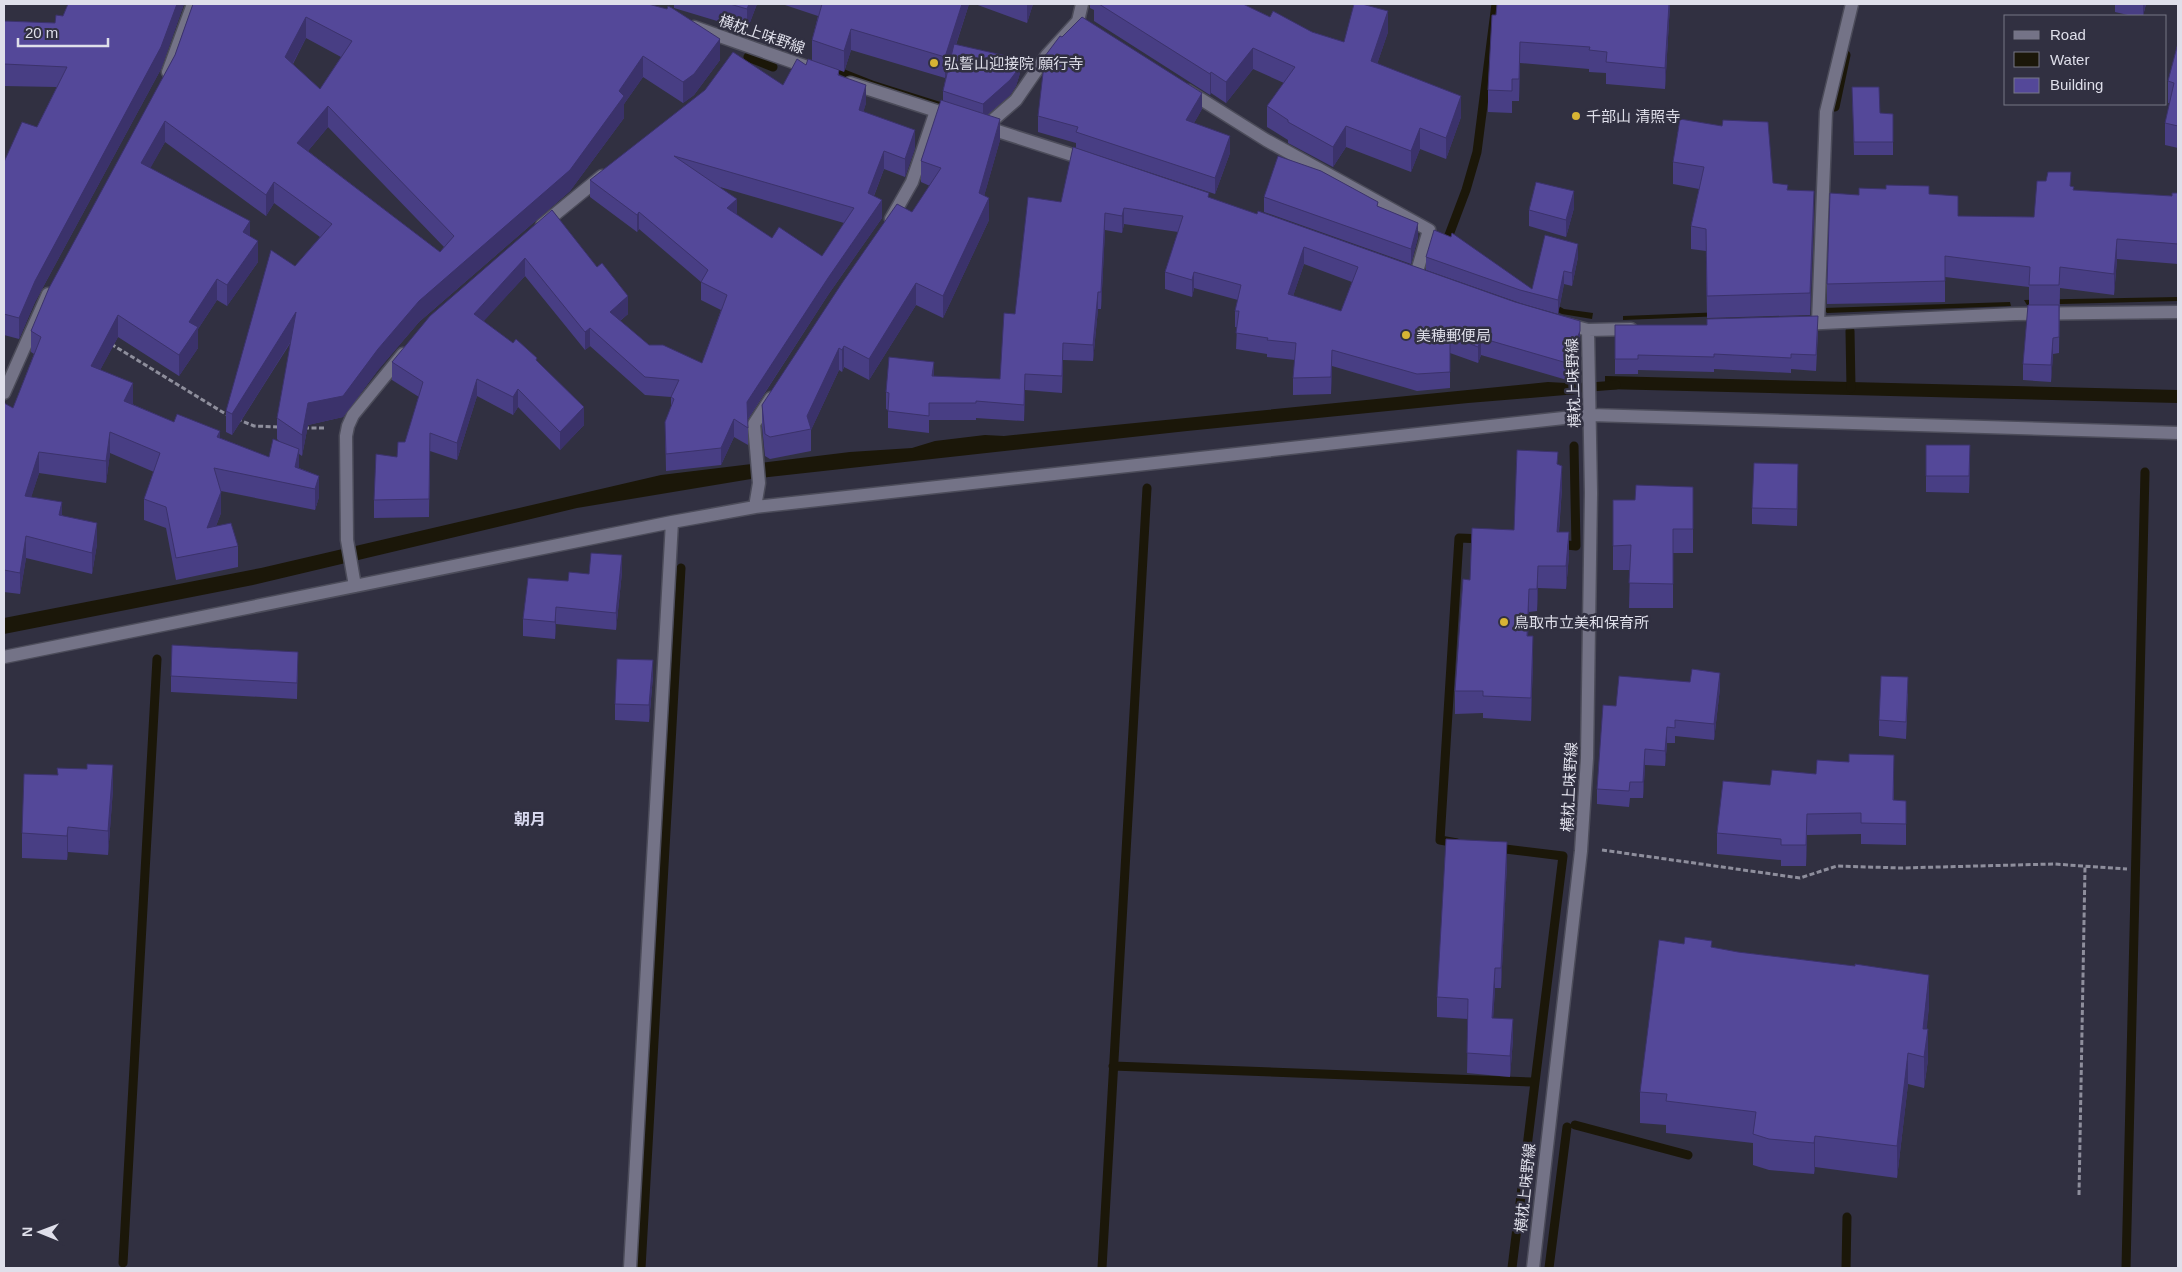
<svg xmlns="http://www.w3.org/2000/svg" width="2182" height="1272" font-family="Arial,'Noto Sans JP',sans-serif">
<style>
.water{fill:#1b1709}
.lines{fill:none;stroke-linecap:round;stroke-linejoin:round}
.stream{stroke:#1b1709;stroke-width:9}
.minor-casing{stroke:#4c4c5a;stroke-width:15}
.path{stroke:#8e8e9c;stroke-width:3;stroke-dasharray:5 2.5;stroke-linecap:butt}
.minor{stroke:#747387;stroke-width:12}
.wall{fill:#483e84;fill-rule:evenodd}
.shaded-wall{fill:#3b326b}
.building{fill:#544899;stroke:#3b326b;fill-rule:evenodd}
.poi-dot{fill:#d7b434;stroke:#313041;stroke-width:2}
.labels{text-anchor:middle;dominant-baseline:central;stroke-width:5;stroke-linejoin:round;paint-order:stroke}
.street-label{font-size:15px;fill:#dfdfea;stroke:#313041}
.poi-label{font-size:15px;fill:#dfdfea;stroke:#313041;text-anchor:start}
.neighbourhood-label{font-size:16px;font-weight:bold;fill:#d8d8ee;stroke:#313041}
</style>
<rect width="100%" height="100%" fill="#313041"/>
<path class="water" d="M813,57L874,81L972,112L971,117L848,78L812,62Z
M1452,233L1528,289L1564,309L1593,313L1592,319L1562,314L1545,306L1449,238Z
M2178,297V301L2027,305L2024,300Z
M2010,302L2011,306L1827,313L1823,308Z
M1774,310L1773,314L1623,320V316Z
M1605,376L2178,390V403L1605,389Z
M1577,378V394L1468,403L1187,431L751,479L577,508L253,585L4,634V618L261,568L661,475L850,452L912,448L935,441L985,435L1004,436L1548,382L1566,383Z"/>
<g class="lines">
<path class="stream" d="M748,57L773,67
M1835,107L1846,55
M1449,235L1466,190L1477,152L1496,4
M1850,331L1851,388
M1566,389L1616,385
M1558,544L1576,546L1574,446
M1457,843L1440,840L1459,538L1483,539
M1497,848L1563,856L1512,1268
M1113,1066L1532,1082
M1575,1125L1688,1155
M123,1263L157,659
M641,1268L681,568
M1102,1268L1147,488
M1549,1268L1567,1127
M1846,1268L1847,1217
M2126,1268L2145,472"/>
<defs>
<path id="minor" d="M694,27L810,68
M168,72L193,4
M850,83L952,116
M1188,91L1266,140L1429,230L1416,275
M985,127L1088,160
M985,127L1016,100L1047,55L1078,21L1082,4
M891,219L912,182L936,111
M542,225L602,176
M1818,323L1826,112L1852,4
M1801,324L2015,314L2178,312
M1588,330L1631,329
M4,393L48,294
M755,507L759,483L754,424L771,398
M355,586L347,540L346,436L348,426L353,415L403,354
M4,657L672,522L755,507L1591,415L2178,433
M630,1268L672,522
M1533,1268L1581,851L1587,758L1591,493L1588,330L1565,324"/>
</defs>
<use href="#minor" class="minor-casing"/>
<path class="path" d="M111,344L229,416
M237,419L254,426L280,427
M304,428H325
M1602,850L1800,878L1837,866L1901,868L2054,864L2127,869
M2079,1195L2085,867"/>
<use href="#minor" class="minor"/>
</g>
<path class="wall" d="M68,4H184L161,69L35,302L19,339L4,335V162L37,127L57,87L4,86V21L55,23L63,16Z
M193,4L720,60L694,95L683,103L643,77L624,104V118L570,191L419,322L378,370L343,417L308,425L302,456L299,454V468L319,476V497L315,510L221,491V513L216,526L238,546V567L176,580L166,528L144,520V499L154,472L110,453L106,483L39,473L31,497L62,515L97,544L92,574L26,558L20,594L4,592V403L13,408L34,354L31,352V331L175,55ZM306,38L341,57L320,89L293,64ZM328,127L444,247L440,252L308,151ZM165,142L266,216L274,203L320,237L295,266L226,411V432L232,435L291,342L277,418V439L280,442L269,457L220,438L174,422L132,404L100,370L118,337L179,376L198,348V329L217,300L227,306L258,262L250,236L150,168Z
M674,4H757L747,30L674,8Z
M782,4H969L956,45L1020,73L1016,86L1010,95L987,115L1000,140L984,196L989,220L943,318L916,305L869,380L844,367L842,372L839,370L811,430V451L770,459L765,456L762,426V405L912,212L930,186L921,182V161L943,101V91L947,72L945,78L851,50L844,72L839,70V76L866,103L863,112L915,148L905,177L884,169L874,196L882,218L828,295L748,419V445L734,437L721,465L666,471L665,422L671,408V397L645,395L590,346L585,350L525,276L483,321L537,361L584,425L560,450L518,407L513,415L477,396L457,460L430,451L429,517L374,518V500L405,442L419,397L392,380V362L552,210L628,314L620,321L649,345L702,363L721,310L701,300V282L639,229L637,232L590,197V180L783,85L812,60V40L818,16ZM720,187L844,223L822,256L772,238L737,215Z
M975,4H1033L1027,23Z
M1090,4H1243L1270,17L1312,32L1344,42L1388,32L1377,64L1461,117L1446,159L1420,149L1411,172L1346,147L1333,167L1288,143V140L1267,127V106L1284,83L1253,69L1226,103L1211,93L1210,95L1094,21V10L1090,8Z
M1670,4L1665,89L1606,84V73L1589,72V69L1520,63L1519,101H1512V113L1488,112V90L1496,15Z
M2115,4H2146L2143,16H2132L2115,12Z
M2178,43V148L2165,145V123L2170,103H2168V81Z
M1852,87L1880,113L1893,114V155H1854Z
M1202,109L1194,123L1230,153L1215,194L1076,148V143L1038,132V116Z
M1680,119L1773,183L1788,190L1814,213L1810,315L1707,318L1706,251L1691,249V226L1699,189L1673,184V162Z
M2071,186L2074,190L2172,196L2178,193V264L2117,259L2114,295L2060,288L2059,353L2053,354L2051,382L2023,380V364L2029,305V287L1945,277V302L1827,304V284L1859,195L1929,194L1958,216L2034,217Z
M1264,197L1378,206L1418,237L1411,264L1264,212Z
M1209,198L1580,348L1567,380L1481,355L1478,363L1450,353V388L1417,391L1332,366L1331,394L1293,395V378L1295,360L1267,357V354L1236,349L1237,327H1235V311L1238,300L1194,288L1192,297L1165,289V272L1178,232L1124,224L1122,233L1105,230L1101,309H1098L1093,361L1063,360L1062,393L1025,390L1024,421L976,418V420H929V433L888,428V410L886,409V392L934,377L1000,379L1015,314L1061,202ZM1304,264L1352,282L1341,311L1293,296Z
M1574,208L1566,237L1529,226V210Z
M1426,257L1532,289L1578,257L1572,286L1564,284L1558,314L1520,303L1426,270Z
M1615,325L1818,331L1816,371L1791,369V373L1714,369V372L1638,370V374H1615Z
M1926,445L1970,462L1969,493L1926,492Z
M1558,464L1562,488L1559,532L1569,555L1566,589L1538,588L1537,611L1529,612L1528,636L1533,659L1531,721L1483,718V713L1455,714V691L1470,580L1514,530Z
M1798,480L1797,526L1752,524V508Z
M1613,500L1693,512V553H1673V608H1629L1630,570H1613Z
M622,572L616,630L556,624L555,639L523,636V619L568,581L589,574Z
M298,652L297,699L171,692V676Z
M653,676L649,722L615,720V704Z
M1720,688L1714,740L1675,736V743H1667L1665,766L1645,765L1643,798H1630L1629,807L1597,804V789L1616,706Z
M1908,693L1906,739L1879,736V720Z
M1816,774L1894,776V800L1906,801V845L1861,844V834L1807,835L1806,866H1781V860L1717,854V833L1770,785Z
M113,789L108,855L68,852L67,860L22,858V833Z
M1507,862L1501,988H1495L1493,1018L1513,1039L1510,1077L1467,1073L1468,1019L1437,1017V997Z
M1712,947L1929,1007L1926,1029L1928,1060L1924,1088L1908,1084L1897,1178L1815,1167L1814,1174L1769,1170L1753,1165V1143L1666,1133V1125L1640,1123V1092Z"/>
<path class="shaded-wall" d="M177,4H184L161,69L35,302L19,339V318L35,281Z
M749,4H757L747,30V9Z
M962,4H969L945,78V57Z
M1027,4H1033L1027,23Z
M1669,4H1670L1665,89V68Z
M2143,4H2146L2143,16Z
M1388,11V32L1371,82V61Z
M306,17V38L285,78V57Z
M851,29V50L844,72V51Z
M720,39V60L694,95L683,103V82Z
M1520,42V63L1519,101V79Z
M1253,48V69L1226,103V82Z
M643,56V77L624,104V118L570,191L419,322L378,370L343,417L308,425L302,456V435L308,403L378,349L419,301L619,91Z
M1020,59V73L1016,86L1010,95L983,118V104Z
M1211,72V93L1210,95V74Z
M866,85V103L859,127V110Z
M1202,93V109L1186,137V120Z
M1461,96V117L1446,159V138Z
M328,106V127L297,164V143Z
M1000,119V140L979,214V193Z
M165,121V142L141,185V163Z
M1346,126V147L1333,167V147Z
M1420,128V149L1411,172V151Z
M915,130V148L905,177V159Z
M1230,136V153L1215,194V178Z
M884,151V169L868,211V193Z
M274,182V203L266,216V195Z
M1574,191V208L1566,237V220Z
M1814,191V213L1810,315V293Z
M989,198V220L943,318V296Z
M737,199V216L727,208Z
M882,200V218L828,295L747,420V402L828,278Z
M1124,208V224L1122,233V216Z
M639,212V229L637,232V215Z
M1105,213V230L1101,309V292Z
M250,221V243L243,232Z
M1418,223V237L1411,264V249Z
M2117,239V259L2114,295V274Z
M258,241V262L227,306V285Z
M1578,244V257L1572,286V273Z
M1304,247V264L1288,311V294Z
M525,258V276L474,332V314Z
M1564,271V284L1558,314V300Z
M1194,272V288L1192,297V280Z
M217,279V300L198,329V348L179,376V355L189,322Z
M916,283V305L869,380V359Z
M1098,292V309L1093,361V345Z
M628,296V314L610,329V312Z
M296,312V333L232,435V414Z
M118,315V337L91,387V366Z
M590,328V346L585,350V332Z
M1580,331V348L1567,380V363Z
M1481,338V355L1478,363V347Z
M2053,338V354L2051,382V365Z
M1063,343V360L1062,393V376Z
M844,346V367L842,372V350Z
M839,348V370L811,430L807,416Z
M1332,350V366L1331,394V377Z
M934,362V378L932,376Z
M1025,374V390L1024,421V405Z
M477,379V396L457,460V443Z
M133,383V404L124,422V401Z
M518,389V407L513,415V397Z
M584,407V425L560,450V432Z
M734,419V437L721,465V448Z
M220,431V452L217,437Z
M110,432V453L106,483V461Z
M1970,445V462L1969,493V476Z
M299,449V470L295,467Z
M39,452V473L25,517V496Z
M1562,466V488L1557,554V532Z
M319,476V497L315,510V489Z
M221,492V513L207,549V528Z
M62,502V523L59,515Z
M97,523V544L92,574V553Z
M1569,532V555L1566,589V566Z
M26,536V558L20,594V573Z
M622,555V572L616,630V613Z
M1538,566V588L1537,611V589Z
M1529,589V612L1527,659V636Z
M556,607V624L555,639V622Z
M1533,636V659L1531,721V698Z
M653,660V676L649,722V705Z
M1720,673V688L1714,740V724Z
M1667,727V743L1665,766V751Z
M1645,749V765L1643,798V782Z
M1894,755V776L1893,821V800Z
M113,765V789L108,855V831Z
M1807,814V835L1806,866V845Z
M68,827V852L67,860V836Z
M1507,842V862L1501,988V968Z
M1495,968V988L1492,1038V1018Z
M1929,975V1007L1924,1057L1923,1029Z
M1513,1019V1039L1510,1077V1056Z
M1928,1029V1060L1924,1088V1057Z
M1908,1053V1084L1897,1178V1146Z
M1815,1136V1167L1814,1174V1143Z"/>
<path class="building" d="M68,4H177L161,47L35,281L19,318L4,314V162L22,122L37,127L67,67L4,64V21L55,23L56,15L63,16Z
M193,4H648L667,9L668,6L672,8L720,39L694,74L683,82L643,56L619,91L624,96L570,170L419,301L378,349L343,396L308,403L302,435L277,418L296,312L232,414L226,411L271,250L295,266L332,224L274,182L266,195L165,121L141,163L250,221L243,232L258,241L227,285L217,279L189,322L198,327L179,355L118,315L91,366L133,383L124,401L174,422L177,414L220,431L217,437L269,457L273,439L299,449L295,467L319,476L315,489L214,468L221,492L207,528L231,523L238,546L176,558L166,507L144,499L160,453L110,432L106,461L39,452L25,496L62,502L59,515L97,523L92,553L26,536L20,573L4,570V403L13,408L41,337L31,331L49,288L175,55ZM306,17L352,41L320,89L285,57ZM328,106L454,236L440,252L297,143Z
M730,4H749L747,9Z
M822,4H962L945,57L851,29L844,51L812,40Z
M1099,4H1243L1270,17L1273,11L1312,32L1344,42L1354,4H1362L1388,11L1371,61L1461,96L1446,138L1420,128L1411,151L1346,126L1333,147L1288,122V120L1267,106L1295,67L1253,48L1226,82L1211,72L1210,74Z
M1497,4H1669L1665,68L1606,62L1607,52L1589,50L1590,47L1520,42L1519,79H1512V91L1488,90L1492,15H1496Z
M1082,17L1202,93L1186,120L1230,136L1215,178L1076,132L1078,127L1038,116L1045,56L1060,36L1062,37Z
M2178,43V126L2165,123L2174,83L2168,81Z
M954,44L1020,59L1016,72L1010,80L983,104L943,91Z
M733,52L783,85L797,59L806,65L808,59L839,70L838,75L866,85L859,110L915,130L905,159L884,151L868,193L882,200L828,278L747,402L748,428L734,419L721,448L666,454L665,422L674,399L671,397L679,380L645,377L590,328L585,332L525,258L474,314L513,343L516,339L537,358L536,360L584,407L560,432L518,389L513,397L477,379L457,443L430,433L429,499L374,500L376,454L397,457L398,442H405L423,382L392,362L430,316L552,210L597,267L602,263L628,296L610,312L649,345H663L702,363L727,295L701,282L708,270L639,212L637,215L590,180L705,90ZM674,156L854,208L822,256L779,227L772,238L727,208L737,199Z
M1852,87H1879L1880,113L1893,114V142H1854Z
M941,100L1000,119L979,193L989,198L943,296L916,283L869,359L844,346L842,350L839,348L807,416L811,429L770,437L765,434L762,405L842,283L897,204L912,212L941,168L921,161Z
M1680,119L1722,126L1723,120L1768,122L1773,183L1788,185L1787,190L1814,191L1810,293L1707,296L1706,229L1691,226L1704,167L1673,162Z
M1073,147L1209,193L1208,197L1257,214L1258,211L1515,302L1580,321V331L1567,363L1481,338L1478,347L1450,336V372L1417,374L1332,350L1331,377L1293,378L1296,343L1267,340L1268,338L1236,333L1239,311H1235L1241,285L1194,272L1192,280L1165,272L1183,216L1124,208L1122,216L1105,213L1101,292H1098L1093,345L1063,343L1062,376L1025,374L1024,405L976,401V403H929V416L888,411L889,393L886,392L889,357L934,362L932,376L1000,379L1004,313L1015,314L1028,197L1061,202ZM1304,247L1358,267L1341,311L1288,294Z
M1278,156L1321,171L1378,202L1377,206L1418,223L1411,249L1264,197Z
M2048,172H2071L2070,186L2074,187L2073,190L2172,196V193H2178V244L2117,239L2114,274L2060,267L2059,285H2029L2030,267L1945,256V281L1827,284L1830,193L1859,195V188L1886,189V185L1929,186V194L1958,196V216L2034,217L2037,181H2046Z
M1536,182L1574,191L1566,220L1529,210Z
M1434,230L1451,237L1452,233L1532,289L1545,235L1578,244L1572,273L1564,271L1558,300L1520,290L1426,257Z
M2028,305H2059V337L2053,338L2051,365L2023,364Z
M1818,316L1816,355L1791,354V358L1714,354V357L1638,355V359H1615V325H1707V319Z
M1926,445H1970L1969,476H1926Z
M1517,450L1558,452L1557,464L1562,466L1557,532H1569L1566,566H1538L1537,589H1529L1527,636H1533L1531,698L1483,696V691H1455L1463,579L1470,580L1472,528L1514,530Z
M1754,463L1798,464L1797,509L1752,508Z
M1636,485L1693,487V529H1673V584L1629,583L1631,545L1613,546V500H1635Z
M591,553L622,555L616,613L556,607L555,622L523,619L528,578L568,581L569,572L589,574Z
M172,645L298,652L297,683L171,676Z
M617,659L653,660L649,705L615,704Z
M1692,669L1720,673L1714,724L1675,720V728L1667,727L1665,751L1645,749L1643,782H1630L1629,791L1597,789L1603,705L1616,706L1619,676L1690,682Z
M1881,676L1908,677L1906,722L1879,720Z
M1849,754L1894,755L1893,800L1906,801V824L1861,823V813L1807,814L1806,845H1781V839L1717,833L1723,781L1770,785L1772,770L1816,774L1817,760L1849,762Z
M87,764L113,765L108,831L68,827L67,836L22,833L24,774L58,775L57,768L87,769Z
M1446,839L1507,842L1501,968H1495L1492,1018L1513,1019L1510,1056L1467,1053L1468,999L1437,997Z
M1685,937L1712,941L1711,947L1738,952L1855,966V964L1929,975L1923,1029H1928L1924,1057L1908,1053L1897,1146L1815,1136L1814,1143L1769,1139L1753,1134L1756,1112L1666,1101L1667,1094L1640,1092L1659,940L1684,944Z"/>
<g class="poi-dot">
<circle cx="934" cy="63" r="5"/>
<circle cx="1576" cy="116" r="5"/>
<circle cx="1406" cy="335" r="5"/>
<circle cx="1504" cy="622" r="5"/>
</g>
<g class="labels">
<g class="street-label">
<text transform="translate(762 34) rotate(19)">横枕上味野線</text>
<text transform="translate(1573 383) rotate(-92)">横枕上味野線</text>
<text transform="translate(1569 787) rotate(-87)">横枕上味野線</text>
<text transform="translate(1525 1188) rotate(-84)">横枕上味野線</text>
</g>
<g class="poi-label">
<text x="944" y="63">弘誓山迎接院 願行寺</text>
<text x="1586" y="116">千部山 清照寺</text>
<text x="1416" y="335">美穂郵便局</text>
<text x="1514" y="622">鳥取市立美和保育所</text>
</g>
<g class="neighbourhood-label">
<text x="530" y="819">朝月</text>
</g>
</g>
<rect width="2182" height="1272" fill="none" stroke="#dfdfea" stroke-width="10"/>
<rect x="2004" y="15" width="162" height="90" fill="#313041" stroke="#777685"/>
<rect x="2014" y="31" width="25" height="8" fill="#747387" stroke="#777685"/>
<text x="2050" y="40" font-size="15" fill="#dfdfea">Road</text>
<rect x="2014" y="52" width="25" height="15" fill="#1b1709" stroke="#777685"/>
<text x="2050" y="65" font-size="15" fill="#dfdfea">Water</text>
<rect x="2014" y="78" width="25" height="15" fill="#544899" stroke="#777685"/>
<text x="2050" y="90" font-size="15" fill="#dfdfea">Building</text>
<g transform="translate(40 1232) rotate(271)" stroke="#313041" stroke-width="4" paint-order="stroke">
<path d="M0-4L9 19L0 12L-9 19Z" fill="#dfdfea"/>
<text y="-8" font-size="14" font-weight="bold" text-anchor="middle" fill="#dfdfea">N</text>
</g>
<path d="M18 38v8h90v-8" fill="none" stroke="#dfdfea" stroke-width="2.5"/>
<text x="25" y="38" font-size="15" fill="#dfdfea" stroke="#313041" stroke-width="4" paint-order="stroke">20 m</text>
</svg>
